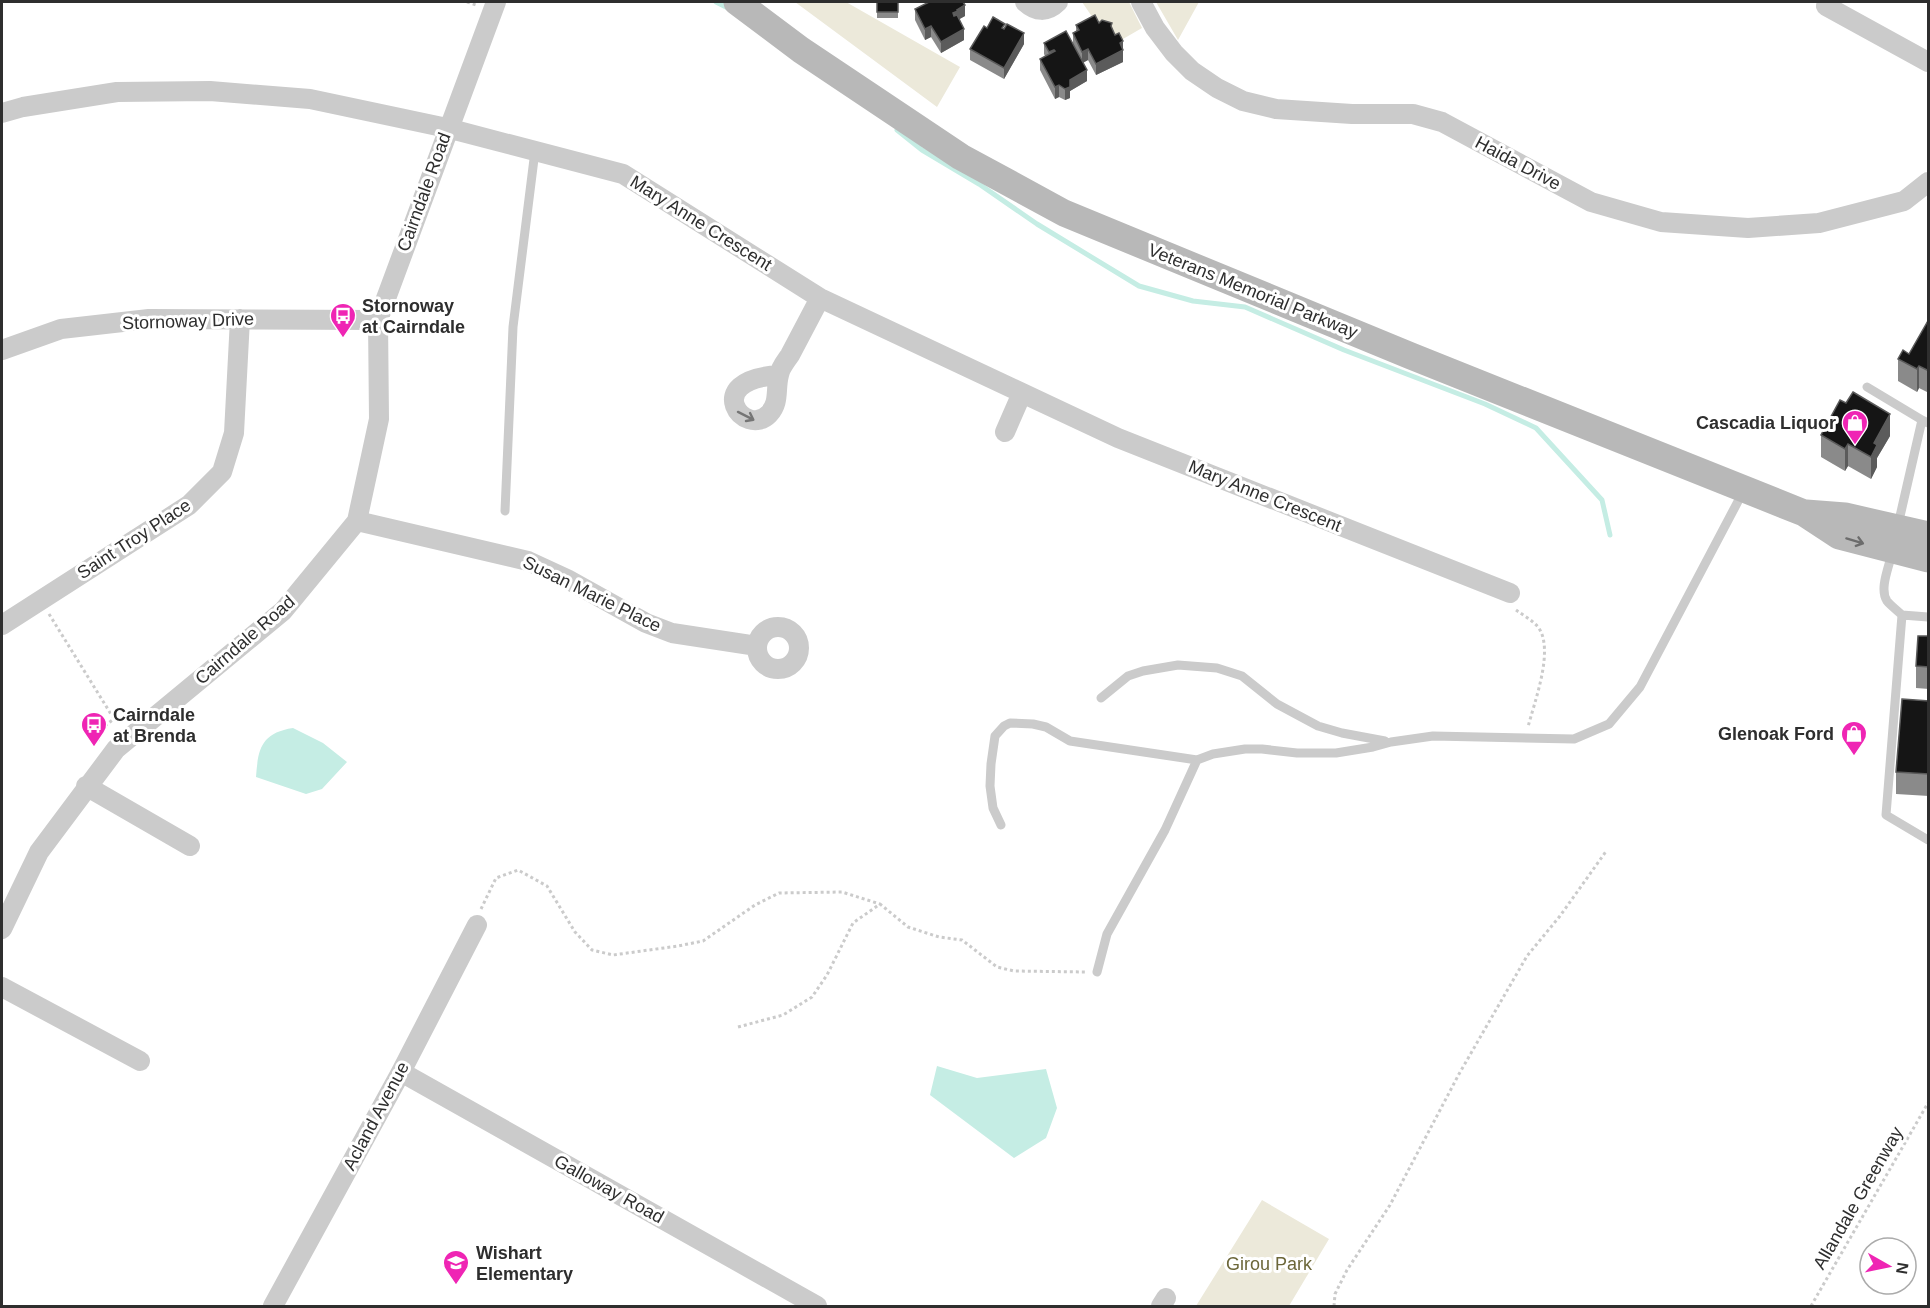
<svg xmlns="http://www.w3.org/2000/svg" width="1930" height="1308" font-family="Arial,sans-serif">
<style>
.green{fill:#ece9da}
.water{fill:#c5ede4}
.lines{fill:none;stroke-linecap:round;stroke-linejoin:round}
.stream{stroke:#c5ede4;stroke-width:5}
.path{stroke:#cbcbcb;stroke-width:3;stroke-dasharray:3 3;stroke-linecap:butt}
.lane{stroke:#cbcbcb;stroke-width:9}
.street{stroke:#cbcbcb;stroke-width:20}
.secondary{stroke:#b8b8b8;stroke-width:27}
.wall{fill:#8a8a8a}
.shaded-wall{fill:#5b5b5b}
.building{fill:#151515;stroke:#5b5b5b;stroke-width:1.5}
.oneway{stroke:#757575}
.oneway2{stroke:#6c6c6c}
.labels{text-anchor:middle;dominant-baseline:central;stroke-width:6;stroke-linejoin:round;paint-order:stroke}
.street-label{font-size:18px;fill:#2e2e2e;stroke:#fff}
.poi-label{font-size:18px;font-weight:bold;fill:#2e2e2e;stroke:#fff;text-anchor:start}
.park-label{font-size:18px;fill:#6c6739;stroke:#fff}
</style>
<rect width="100%" height="100%" fill="#fff"/>
<path class="green" d="M795,2H846L960,67L937,107Z
M1082,2H1129L1142,28L1116,43L1098,20L1095,21Z
M1156,2H1199L1178,40Z
M1262,1200L1329,1239L1289,1306H1196Z"/>
<path class="water" d="M293,728L323,743L347,762L322,789L306,794L256,777C258,749 261,733 293,728Z
M937,1066L977,1078L1046,1069L1057,1108L1046,1138L1014,1158L930,1095Z"/>
<g class="lines">
<path class="stream" d="M716,2L730,9
M897,130L922,150L979,184L1037,224L1139,286L1193,301L1245,307L1344,350L1485,404L1536,428L1602,500L1610,535"/>
<path class="path" d="M467,2L476,5
M1516,610C1523,615 1532,620 1538,627C1555,649 1534,703 1528,727
M49,614L114,719C105,725 100,730 98,741
M481,909L496,878L518,870L547,886L575,932L592,950L613,955L678,946L703,941L755,905L779,893L842,892L880,904
M738,1027L783,1015L812,997L827,975L853,923L880,904L908,927L939,937L962,940L997,967L1014,971L1086,972
M1334,1306L1335,1294L1347,1270L1390,1205L1459,1074L1527,956L1560,916L1607,850
M1811,1306L1928,1103"/>
<path class="lane" d="M1867,387L1922,420
M505,511L513,327L535,151
M1898,525L1922,420L1928,423
M1892,553C1889,567 1879,589 1887,601C1891,606 1898,611 1902,615
M1928,617L1902,615L1886,815L1928,840
M1101,698L1128,676L1143,671L1178,665L1217,668L1242,676L1277,704L1318,726L1342,733L1385,741
M1001,825L993,808L990,786L991,764L995,736L1004,726L1010,723L1033,724L1046,727L1070,741L1197,760L1213,754L1245,749H1262L1297,753H1336L1373,747L1391,742L1433,736L1574,739L1609,724L1640,687L1744,490
M1097,972L1107,934L1165,830L1197,760"/>
<path class="street" d="M1025,2C1036,12 1047,13 1058,2
M1141,2L1155,28L1174,53L1192,71L1217,88L1243,101L1276,109L1352,114H1413L1442,122L1591,202L1661,222L1748,228L1819,223L1904,201L1928,182
M1826,6L1928,62
M2,113L23,107L117,92L210,91L310,99L447,128L623,174L820,298L1118,438L1510,593
M2,350L61,329L149,319L378,320
M779,375C699,380 745,439 769,414C780,402 775,390 779,375C780,368 786,361 790,355C800,336 810,317 820,298
M1005,432L1022,393
M357,521L528,561L567,579L646,623L672,633L757,646
M2,625L189,505L222,472L234,433L240,319
M757 648a21 21 0 1 1 42 0a21 21 0 1 1-42 0Z
M86,786L190,846
M2,929L39,852L116,749L283,611L357,521L379,419L378,320L496,2
M2,987L140,1061
M401,1072L817,1306
M273,1306L401,1072L477,925
M1161,1306L1166,1298"/>
<path class="secondary" d="M737,2L801,50L961,157L1064,213L1411,356L1804,513L1839,536L1928,559
M1806,513L1845,516L1928,535"/>
</g>
<path class="wall" d="M877,2H898V18H877Z
M915,9L965,16L959,19L964,40L941,53L931,37L925,40L915,20Z
M1099,23L1112,28L1115,35L1123,41V62L1096,75L1088,60L1083,63L1087,81L1070,91V98L1065,100L1059,97L1055,99L1040,70V59L1045,56L1044,54V43L1073,44V33L1076,31V25Z
M987,28H1005L1024,44L1004,79L970,60V49Z
M1929,319V393L1919,388L1917,392L1898,381V359L1909,354Z
M1821,435L1890,436L1877,458V467L1871,479L1848,466L1845,471L1821,457Z
M1929,636V689L1916,688V666Z
M1929,701V796L1896,794V772Z"/>
<path class="shaded-wall" d="M965,5V16L958,20L953,13L957,10Z
M931,26V37L925,40V29Z
M964,29V40L941,53V42Z
M1024,33V44L1004,79V68Z
M1123,41V62L1096,75V64L1120,43Z
M1088,49V60L1082,63V52Z
M1087,70V81L1070,91V98L1065,100V89L1070,80Z
M1059,85V97L1055,99V87Z
M1919,366V388L1917,392V369Z
M1890,414V436L1877,458V467L1871,479V457L1874,443Z
M1848,444V466L1845,471V449Z"/>
<path class="building" d="M877,2H898V12H877Z
M929,2H963L965,5L957,10L958,11L953,13L954,16L957,15L964,29L941,42L931,26L925,29L915,9Z
M1095,15L1099,23L1102,20L1112,23L1111,26L1115,35L1119,33L1123,41L1120,43L1123,50L1096,64L1088,49L1082,52L1073,33L1079,30L1076,25Z
M993,17L1005,24L1002,28L1004,29L1007,24L1024,33L1004,68L970,49L984,26L987,28Z
M1066,31L1087,70L1070,80V87L1065,89L1059,85L1055,87L1040,59L1055,51L1054,50L1049,52L1044,43Z
M1929,319V371L1919,366L1917,369L1898,359L1903,350L1909,354Z
M1853,392L1890,414L1874,443L1877,445L1871,457L1848,444L1845,449L1821,435L1840,400L1846,403Z
M1918,636H1929V667L1916,666Z
M1902,699L1929,701V774L1896,772Z"/>
<defs><path id="oneway-shaft" d="M-6 0H5M1.5-3L5.5 0L1.5 3" fill="none" stroke-width="1.6" stroke-linecap="round" stroke-linejoin="round" transform="scale(1.5)"/></defs>
<use class="oneway" href="#oneway-shaft" transform="translate(746 416) rotate(27)"/>
<use class="oneway2" href="#oneway-shaft" transform="translate(1855 541) rotate(17)"/>
<defs>
<symbol id="bus-pin" viewBox="-11 -11 22 30"><path d="M0 17L-7.5 6A9.5 9.5 0 1 1 7.5 6Z" fill="#ef25b4" stroke="#fff"/><path d="M-5-6H5V4H4V6H2V4H-2V6H-4V4H-5ZM-3.5-4V0h7V-4ZM-3.5 1.2v1.5H-2V1.2ZM2 1.2v1.5H3.5V1.2Z" fill="#fff"/></symbol>
<symbol id="shop-pin" viewBox="-11 -11 22 30"><path d="M0 17L-7.5 6A9.5 9.5 0 1 1 7.5 6Z" fill="#ef25b4" stroke="#fff"/><path d="M-5-2.5h2.3a2.7 3.5 0 0 1 5.4 0H5L5.5 6h-11ZM-1.5-2.5h3a1.5 2.3 0 0 0-3 0Z" fill="#fff"/></symbol>
<symbol id="school-pin" viewBox="-11 -11 22 30"><path d="M0 17L-7.5 6A9.5 9.5 0 1 1 7.5 6Z" fill="#ef25b4" stroke="#fff"/><path d="M0-5L7-2L0 1L-7-2ZM-4 1L0 2.5L4 1V4Q0 6-4 4Z" fill="#fff"/></symbol>
</defs>
<g fill-rule="evenodd">
<use href="#bus-pin" x="328" y="301" width="30" height="40"/>
<use href="#shop-pin" x="1840" y="408" width="30" height="40"/>
<use href="#bus-pin" x="79" y="710" width="30" height="40"/>
<use href="#shop-pin" x="1839" y="719" width="30" height="40"/>
<use href="#school-pin" x="441" y="1248" width="30" height="40"/>
</g>
<g class="labels">
<g class="street-label">
<text transform="translate(1518 163) rotate(28)">Haida Drive</text>
<text transform="translate(424 192) rotate(-70)">Cairndale Road</text>
<text transform="translate(701 223) rotate(32)">Mary Anne Crescent</text>
<text transform="translate(1253 291) rotate(22)">Veterans Memorial Parkway</text>
<text transform="translate(188 321) rotate(-2)">Stornoway Drive</text>
<text transform="translate(1265 496) rotate(22)">Mary Anne Crescent</text>
<text transform="translate(134 539) rotate(-33)">Saint Troy Place</text>
<text transform="translate(592 594) rotate(26)">Susan Marie Place</text>
<text transform="translate(245 640) rotate(-41)">Cairndale Road</text>
<text transform="translate(376 1116) rotate(-62)">Acland Avenue</text>
<text transform="translate(609 1189) rotate(29)">Galloway Road</text>
<text transform="translate(1858 1198) rotate(-60)">Allandale Greenway</text>
</g>
<g class="poi-label">
<text x="362" y="306">Stornoway<tspan x="362" dy="21">at Cairndale</tspan></text>
<text x="1836" y="423" text-anchor="end">Cascadia Liquor</text>
<text x="113" y="715">Cairndale<tspan x="113" dy="21">at Brenda</tspan></text>
<text x="1834" y="734" text-anchor="end">Glenoak Ford</text>
<text x="476" y="1253">Wishart<tspan x="476" dy="21">Elementary</tspan></text>
</g>
<g class="park-label">
<text x="1269" y="1264">Girou Park</text>
</g>
</g>
<rect width="1930" height="1308" fill="none" stroke="#2e2e2e" stroke-width="6"/>
<g transform="translate(1888 1266) rotate(99)"><circle r="28" fill="#ffffff" stroke="#ababab" stroke-width="1.5"/>
<path d="M0-4.5L10 22L0 15L-10 22Z" fill="#ef25b4"/>
<text y="-9" font-size="16" font-weight="bold" text-anchor="middle" fill="#2e2e2e">N</text>
</g>
</svg>
